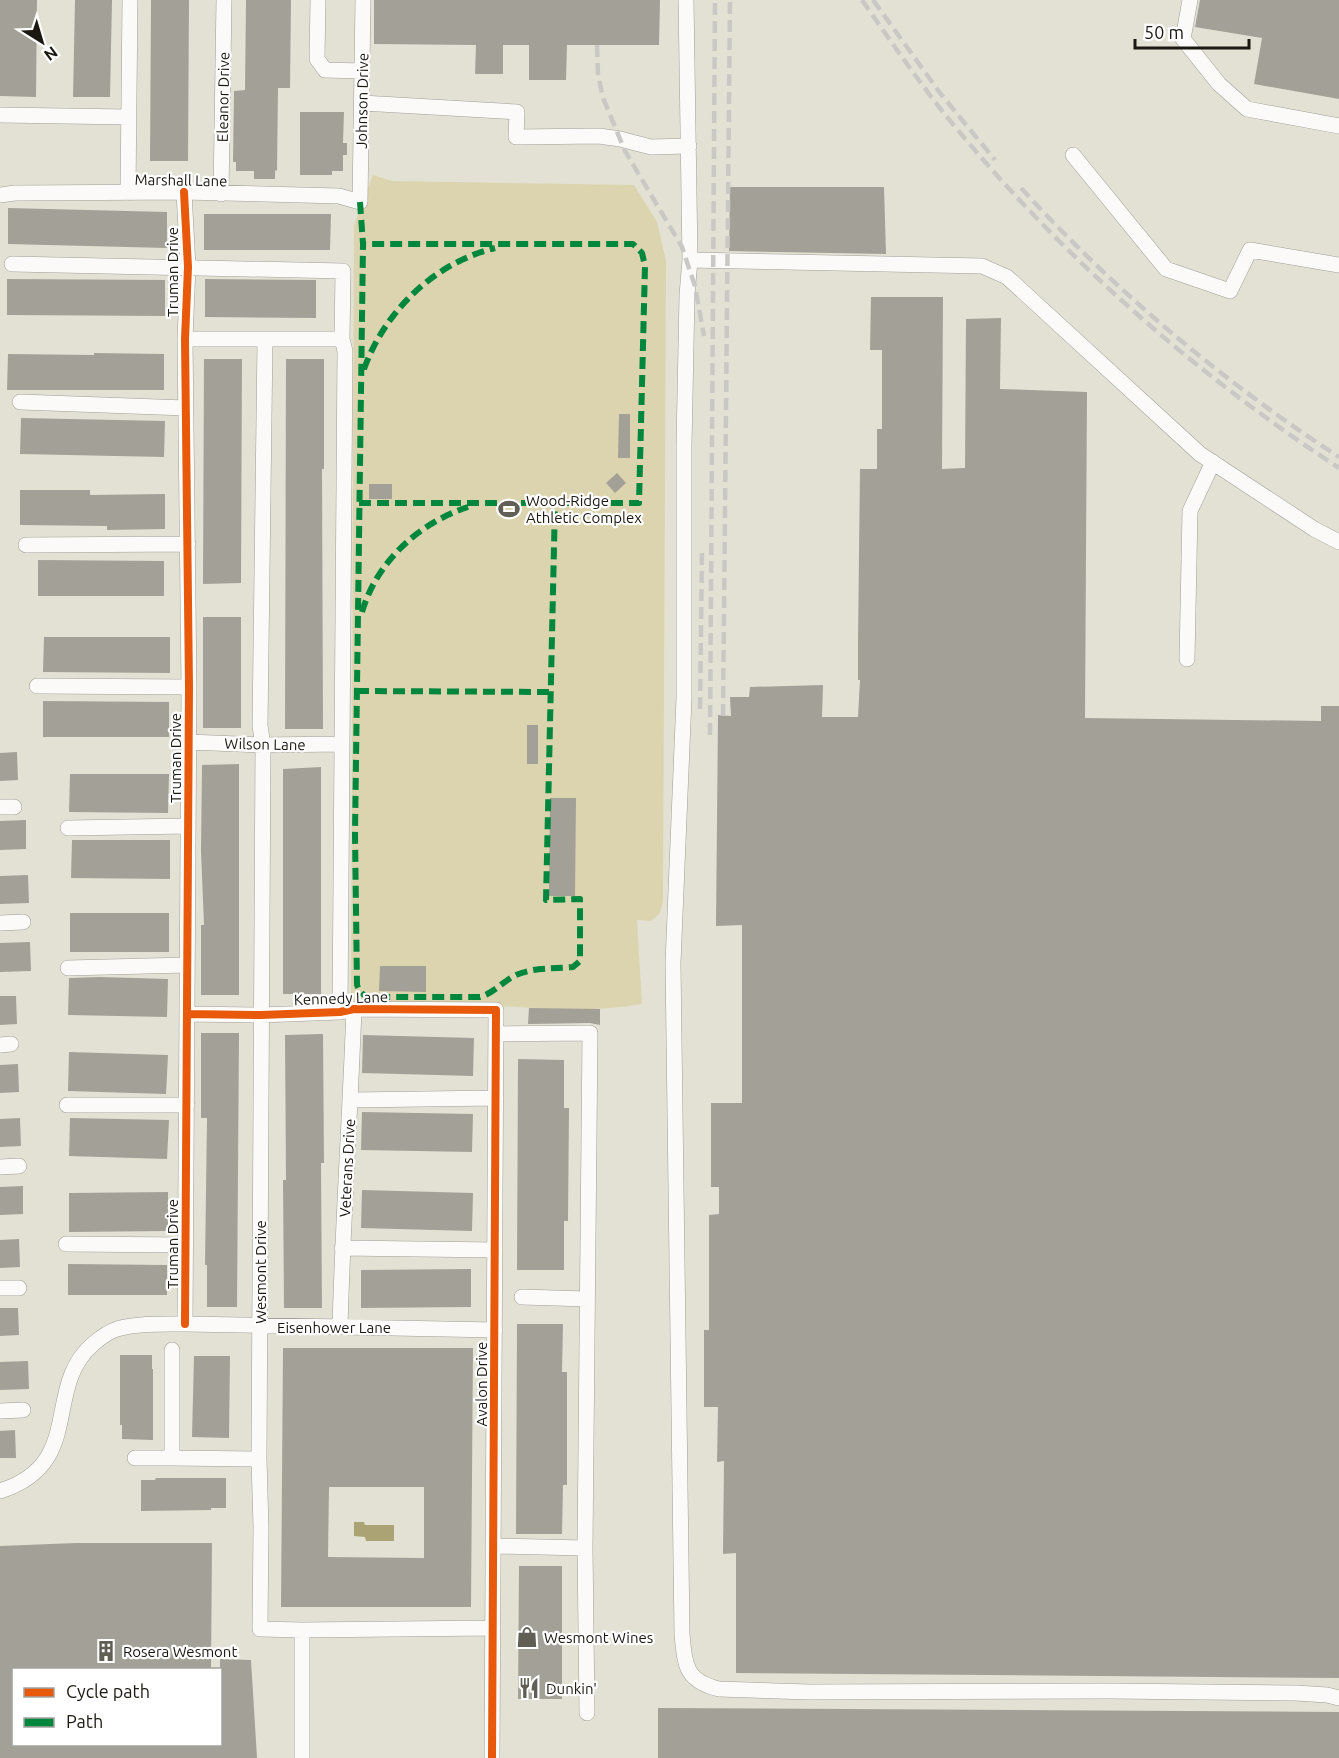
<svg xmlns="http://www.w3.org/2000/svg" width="1339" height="1758" font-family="Ubuntu,sans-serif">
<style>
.green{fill:#dbd4ae}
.water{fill:#aca375}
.building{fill:#a3a197;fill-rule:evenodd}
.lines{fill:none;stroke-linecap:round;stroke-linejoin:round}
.minor-casing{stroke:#a09e95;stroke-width:16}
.minor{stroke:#fbfaf9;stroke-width:15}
.rail{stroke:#cac8c5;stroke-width:4.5;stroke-dasharray:12 6;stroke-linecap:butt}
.quiet{stroke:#00873e;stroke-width:6;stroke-dasharray:12 6;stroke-linecap:butt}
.cycleway-casing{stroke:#fff;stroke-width:11}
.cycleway{stroke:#e8590c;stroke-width:8}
.labels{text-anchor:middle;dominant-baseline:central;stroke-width:4.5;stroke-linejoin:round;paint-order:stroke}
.street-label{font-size:15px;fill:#1a1810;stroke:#fff}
.poi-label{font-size:15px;fill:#1a1810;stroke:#fff;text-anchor:start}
</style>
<rect width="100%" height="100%" fill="#e3e1d4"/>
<path class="green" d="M373,175L392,181L634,185L657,222L666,261L663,901L660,913L651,921L637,920L642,1004C588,1014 531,1007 476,1005C436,1003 396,1003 356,1003L351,997L354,225Z"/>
<path class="water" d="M354,1522H364L365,1525H394V1541H366L365,1537L354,1536Z"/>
<path class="building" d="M0,0H37L36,97L0,96Z
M75,0H112L110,97H73Z
M151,0H189L188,161H150Z
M246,0H291L290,88H278L277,171L275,170V179H254V171H236V162H233L234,91L245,90Z
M374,0H660L659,45H567L566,80H529V45H503V74H475L476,45L374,44Z
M1200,0H1339V99L1254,84L1262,38L1195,27Z
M300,112H344L343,143H347V155H343V171H332V175H300Z
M730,187H884L886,254L729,251Z
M8,208L167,212V248L8,244Z
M204,214H331L330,250H204Z
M7,279L165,280V316L7,315Z
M205,279L316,280V318L205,317Z
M871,297H943L942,469L965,468L966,319L1001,318L1000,389L1087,392L1085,718L1321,721V706H1339V1678L736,1673V1553L723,1554L724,1461L717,1462L718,1407H704V1330H709V1215L719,1214V1187H711V1103H742V925L716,926L718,715L731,716L730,697H749L750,687L823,685L822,717H858L860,680H858V641L860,469H877V429H882V350H870Z
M94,353L164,354V390H7L8,354L94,355Z
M204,359H242L241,583L203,584Z
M286,359H324V469H322L323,729H285Z
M619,414H630V458H618Z
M21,418L165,421L164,457L20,454Z
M617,473L626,483L615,493L606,483Z
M369,484H392V499H369Z
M20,490H90V495L165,494V529L107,530V526L20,525Z
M38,560L164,561V596H38Z
M203,617H241V728H203Z
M44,637H170V673L43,672Z
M43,701L169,702V737H43Z
M527,725H538V764H527Z
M17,752L18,780L0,781V753Z
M239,764V995H201V925H204L201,851L202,765Z
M321,767V994H283V769Z
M70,774H169L168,813L69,812Z
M550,798H576L575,896H549Z
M26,820V849L0,850V821Z
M72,840H170V879L71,878Z
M28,875L29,903L0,904V876Z
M70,913H169V952H70Z
M30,942L31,971L0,972V943Z
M380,966H426V992L379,991Z
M100,977L168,979L167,1017L68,1015L69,978Z
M0,996H16L17,1024L0,1025Z
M529,1008L600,1009V1025L590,1023L528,1024Z
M201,1033H239L237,1307H207V1265H205L207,1118H201Z
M323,1034L324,1163H321L322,1308H284L283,1180H286L285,1035Z
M363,1035L474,1038L473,1076L362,1073Z
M69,1052L168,1055L166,1094L68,1091Z
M518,1059L564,1060V1108H569L568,1221H564V1270H517Z
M18,1064L19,1092L0,1093V1065Z
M362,1112L473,1114L472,1152L361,1150Z
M20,1118L21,1146L0,1147V1119Z
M70,1118L169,1120L167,1159L69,1156Z
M23,1186V1214L0,1215V1187Z
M362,1190L473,1193L472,1231L361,1228Z
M168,1192V1231L69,1232V1193Z
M19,1239L20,1267L0,1268V1240Z
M68,1264L167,1265V1295H68Z
M471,1269V1307L361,1308V1270Z
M0,1308H18L19,1335L0,1336Z
M517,1324H563L562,1372H567V1485H563L562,1534H516Z
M283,1348H473L471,1607H281ZM329,1487H424V1558L328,1557Z
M120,1355H152V1369H153V1440L122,1439V1425H120Z
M194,1356H230L229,1438L192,1437Z
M28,1361L29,1389L0,1390V1362Z
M15,1430L16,1458H0V1431Z
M156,1478H226V1508H211V1510L141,1511V1480H155Z
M76,1543H212L211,1670H14V1744H220V1659L251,1660L257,1758H0V1546Z
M519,1566H562V1699H518Z
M658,1708L1339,1712V1758H658Z"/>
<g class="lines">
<defs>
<path id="minor" d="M318,0L317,59L325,70L362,71
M686,0L690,260L982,266L1007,277L1200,454L1314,529L1339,542
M1190,0L1183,39L1219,84L1247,109L1339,126
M362,103L517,112L516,137L599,136L620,139L651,147L689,146
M0,115L129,117
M1073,155L1166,269L1230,291L1250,250L1339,265
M184,192L188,267L185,339L189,687L185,1324
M128,193L130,0
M221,194L224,0
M0,195L15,193L184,192L339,196L360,202L363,0
M690,260L687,295L684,446V698L673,963L682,1634C685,1665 685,1681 719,1689L809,1692L1111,1691L1296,1693L1327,1695L1339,1698
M12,264L343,271L342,339H185
M265,340L260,726L263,745L259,1459L261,1527L260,1629L302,1630V1758
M20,402L186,408
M26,545L188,544
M1187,659L1190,511L1213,462
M37,686L189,687
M188,742L263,745L341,744
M0,807H14
M68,828L188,826
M0,923L23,922
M68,968L187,965
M340,1012L345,351L342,339
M187,1014L261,1015L340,1012L354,1009L496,1010L492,1758
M496,1034L590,1033L585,1548
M0,1045L11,1044
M351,1100L496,1098
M67,1105H187
M0,1167L19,1166
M66,1244L185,1245
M342,1248L495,1250
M0,1288H19
M522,1297L587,1299
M340,1326C343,1220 350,1115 354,1009
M172,1350V1458L259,1459
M0,1411L23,1410
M135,1458H172
M0,1491C86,1464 42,1388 93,1344C100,1338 108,1332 117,1329C138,1323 163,1324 185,1324L495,1330
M493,1546L585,1548L587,1713
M302,1630L493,1628"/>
</defs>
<use href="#minor" class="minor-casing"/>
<use href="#minor" class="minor"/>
<path class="rail" d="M862,0C887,36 912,72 939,107C1052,248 1188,369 1339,468
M873,0L940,93L995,160
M597,45L598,74L603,98L625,151L682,247L695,286L704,336
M1021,188C1115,291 1222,381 1339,457
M700,709L702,550
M723,716L730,0
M710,735L715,0"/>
<path class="quiet" d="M360,202L363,244L355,834L357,985C360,993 364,997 373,997H480C494,993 503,981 516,975C535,967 553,969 573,967L580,961V899L546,900L555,503
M364,369C385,311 434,263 495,248
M359,503H639L645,266L642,253L633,244H363
M362,612C377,561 419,523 468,507
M357,691L551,692"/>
<defs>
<path id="cycleway" d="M184,192L188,267L185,339L189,687L185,1324
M187,1014L261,1015L340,1012L354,1009L496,1010L492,1758"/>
</defs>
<use href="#cycleway" class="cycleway-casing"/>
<use href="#cycleway" class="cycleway"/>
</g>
<defs>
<symbol id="stadium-bare" viewBox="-9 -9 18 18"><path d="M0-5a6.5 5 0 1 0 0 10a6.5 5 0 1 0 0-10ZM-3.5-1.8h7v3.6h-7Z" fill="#605e55" stroke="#fff" stroke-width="2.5" paint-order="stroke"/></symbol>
<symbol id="shop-bare" viewBox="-9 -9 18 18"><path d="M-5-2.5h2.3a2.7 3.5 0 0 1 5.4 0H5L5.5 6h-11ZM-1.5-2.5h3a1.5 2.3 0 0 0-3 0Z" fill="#605e55" stroke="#fff" stroke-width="2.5" paint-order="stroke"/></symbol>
<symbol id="building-bare" viewBox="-9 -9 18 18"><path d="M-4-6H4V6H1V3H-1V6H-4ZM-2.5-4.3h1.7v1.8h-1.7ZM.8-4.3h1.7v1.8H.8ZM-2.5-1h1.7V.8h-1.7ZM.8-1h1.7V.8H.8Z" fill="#605e55" stroke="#fff" stroke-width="2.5" paint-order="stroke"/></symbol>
<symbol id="restaurant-bare" viewBox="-9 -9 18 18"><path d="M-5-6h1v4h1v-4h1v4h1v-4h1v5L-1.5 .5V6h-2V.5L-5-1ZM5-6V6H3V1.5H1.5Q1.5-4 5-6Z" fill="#605e55" stroke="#fff" stroke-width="2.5" paint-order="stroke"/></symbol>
</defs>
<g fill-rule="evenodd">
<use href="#stadium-bare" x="494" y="494" width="30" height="30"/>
<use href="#shop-bare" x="512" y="1622" width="30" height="30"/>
<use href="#building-bare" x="91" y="1636" width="30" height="30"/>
<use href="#restaurant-bare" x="514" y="1673" width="30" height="30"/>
</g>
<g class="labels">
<g class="street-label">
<text transform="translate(223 97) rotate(-89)">Eleanor Drive</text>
<text transform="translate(362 101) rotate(-89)">Johnson Drive</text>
<text transform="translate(181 180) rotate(1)">Marshall Lane</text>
<text transform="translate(172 272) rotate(-90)">Truman Drive</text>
<text transform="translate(265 744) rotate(1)">Wilson Lane</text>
<text transform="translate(175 758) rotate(-90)">Truman Drive</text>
<text transform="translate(341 998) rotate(-2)">Kennedy Lane</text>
<text transform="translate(347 1168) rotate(-87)">Veterans Drive</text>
<text transform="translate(172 1244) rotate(-90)">Truman Drive</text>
<text transform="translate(260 1272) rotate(-90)">Wesmont Drive</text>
<text x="334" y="1327">Eisenhower Lane</text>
<text transform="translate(481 1384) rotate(-90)">Avalon Drive</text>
</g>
<g class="poi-label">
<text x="526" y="500">Wood-Ridge<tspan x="526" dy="17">Athletic Complex</tspan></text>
<text x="544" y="1637">Wesmont Wines</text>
<text x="123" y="1651">Rosera Wesmont</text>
<text x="546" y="1688">Dunkin'</text>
</g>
</g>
<rect x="12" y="1668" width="210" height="78" fill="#ffffff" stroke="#a3a39f" stroke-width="1.5"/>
<rect x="24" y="1688" width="30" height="9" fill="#e8590c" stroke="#a3a39f" stroke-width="1.5"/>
<text x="66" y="1698" font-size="18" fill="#1a1810">Cycle path</text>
<rect x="24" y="1718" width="30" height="9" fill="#00873e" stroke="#a3a39f" stroke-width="1.5"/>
<text x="66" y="1728" font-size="18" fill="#1a1810">Path</text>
<g transform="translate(42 42) rotate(143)" stroke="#ffffff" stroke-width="4.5" paint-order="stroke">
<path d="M0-4.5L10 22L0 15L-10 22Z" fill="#1a1810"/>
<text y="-9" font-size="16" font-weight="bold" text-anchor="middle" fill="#1a1810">N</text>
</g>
<path d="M1135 39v9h114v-9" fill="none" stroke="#1a1810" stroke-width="3"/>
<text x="1144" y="39" font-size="18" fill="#1a1810" stroke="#ffffff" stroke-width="4.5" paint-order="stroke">50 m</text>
</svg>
